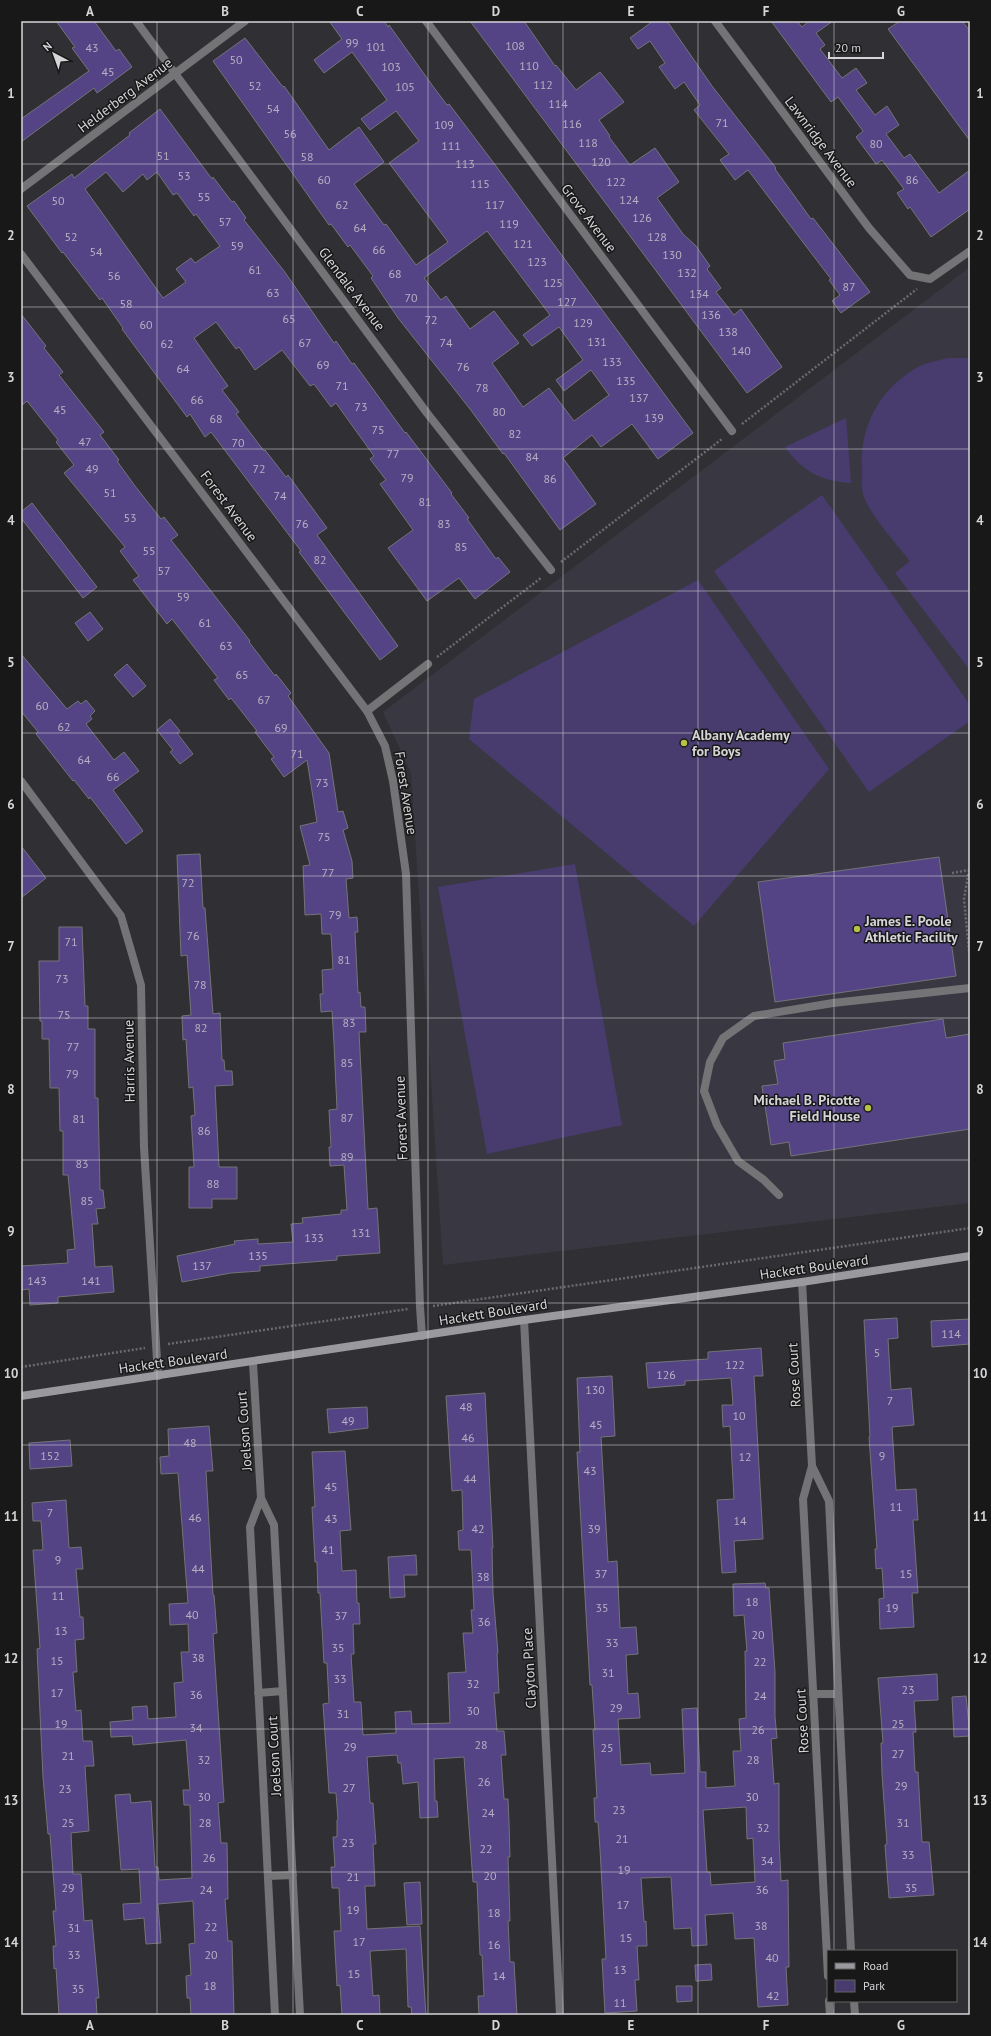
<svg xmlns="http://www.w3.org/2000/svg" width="991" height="2036" font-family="'PT Sans',sans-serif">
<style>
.built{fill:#393842}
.green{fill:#483c6f}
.building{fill:#544485;stroke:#747378;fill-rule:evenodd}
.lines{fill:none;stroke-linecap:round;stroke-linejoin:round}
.path{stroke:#6b6a6e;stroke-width:2.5;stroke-dasharray:2 2;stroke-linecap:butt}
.lane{stroke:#747376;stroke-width:8}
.street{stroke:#747376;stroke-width:8}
.secondary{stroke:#9a999d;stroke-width:8}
.grid{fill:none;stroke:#d5d4d7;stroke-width:1;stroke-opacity:0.55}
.poi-dot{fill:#b8c147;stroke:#181819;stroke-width:1.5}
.labels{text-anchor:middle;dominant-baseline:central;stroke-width:3;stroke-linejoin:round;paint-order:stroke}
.number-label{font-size:12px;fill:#b5b0c2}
.street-label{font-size:14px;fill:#d5d4d7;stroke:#181819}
.poi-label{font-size:14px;font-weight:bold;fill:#d5d4d7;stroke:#181819;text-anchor:start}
.neatline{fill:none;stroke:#d5d4d7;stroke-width:1.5}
.grid-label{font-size:13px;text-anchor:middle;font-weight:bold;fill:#d5d4d7}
</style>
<rect width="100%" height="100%" fill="#302f33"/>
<path class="built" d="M970,267V1203L443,1265L411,773L383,712Z"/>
<path class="green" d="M948,358H970L969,669L895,573L910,561C895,542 871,517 863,494C861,487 862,477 862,469C859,425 882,385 922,365C930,362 940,360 948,358Z
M846,418L851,483C821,481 803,472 785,447Z
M822,495L970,705V721L869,792L714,571Z
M698,580L829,769L694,926L469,739L474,699Z
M575,864L622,1125L487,1154L438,887Z"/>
<path class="building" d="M56,21H94L116,51L119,49L132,67L97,93L94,88L21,142V119L89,71L72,48L75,47Z
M329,21H384L388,27L389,25L432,85L447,105L449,104L493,162L693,433L658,459L632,424L601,447L592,435L563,458L596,504L560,530L504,453L503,454L470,409L398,318L371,278L373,276L350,245L348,247L331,224L329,225L213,61L245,38L283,87L284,86L329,150L359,127L384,162L354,184L384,225L386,224L416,265L448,242L389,163L419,141L396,111L370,130L361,119L387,100L352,52L324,73L314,60L342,39ZM487,231L550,315L523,335L532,346L559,327L583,360L556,380L564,391L591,370L609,395L574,421L549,388L523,407L492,363L519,343L510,332L494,311L470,329L446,296L441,300L424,278Z
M470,21H524L555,66L556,65L576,90L600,72L624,102L599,120L610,136L609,137L630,165L655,148L679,182L657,198L683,234L696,246L710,266L707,269L721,288L716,292L734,315L741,309L782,367L747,393Z
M653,21H667L712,86L776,168L775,169L811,219L813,218L870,292L841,313L832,301L840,295L829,280L831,279L748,170L735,180L720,160L729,154L694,110L700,105L684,82L675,89L659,67L665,63L650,41L638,49L630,38Z
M771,21H797L802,27L809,21H833L816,33L825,45L820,49L842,78L856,68L867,83L856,90L875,115L887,106L899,125L886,134L904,158L910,154L939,193L970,170V209L931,237L910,207L908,209L897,193L904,189L882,160L876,164L856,137L863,131L838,97L831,102Z
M900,21H962L970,31V141L888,29Z
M160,109L212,179L213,177L232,202L234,201L246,218L244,220L284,271L334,343L336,341L352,364L354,363L405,433L406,432L452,493L451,494L469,518L467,519L496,559L498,557L510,572L475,599L459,578L427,601L388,548L413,530L380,484L386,480L370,459L374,456L336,403L331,407L314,384L310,386L282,350L255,370L239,347L236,349L216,322L194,338L228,386L222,390L239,412L236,414L264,451L265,450L286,477L288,475L327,528L317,535L398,646L380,660L299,552L301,551L211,432L205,437L190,414L187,417L122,329L123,328L102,298L100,300L63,252L62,253L27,206L72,174L74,178L130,135L129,133ZM106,172L123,192L143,174L147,180L157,172L173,195L177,193L194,216L196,214L220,246L195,263L191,258L176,269L186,282L163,298L85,189Z
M21,314L46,346L44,348L63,372L59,375L104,432L100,435L119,460L117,461L135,486L161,519L164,517L178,535L171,540L250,641L249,642L275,676L276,674L291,693L288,696L329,753L338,812L343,811L348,828L343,830L352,861L353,878L346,879L349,918L357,917L358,932H355L358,993L360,992L361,1007H365L366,1032H359L368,1209L377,1208L380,1253L337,1256V1260L260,1266V1271L231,1273L182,1282L177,1256L235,1244L234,1241L258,1239V1244L293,1242L291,1224L303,1223L302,1218L341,1214V1210H347L344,1165L330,1166L329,1147H331L329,1110L337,1109L334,1044L332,1011L321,1012L320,994H323L322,970L333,969L331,934H322L321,914L305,915L303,866L310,865L300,826L317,822L307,760L284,777L271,759L274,757L255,732L257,731L231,698L229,700L214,680L218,678L172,619L167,624L133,580L139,576L120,551L125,547L64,473L74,465L56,442L58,440L27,401L21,406Z
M32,503L97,587L83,598L21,518V512Z
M90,612L103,629L88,641L75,623Z
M21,654L67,709L78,701L81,704L86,700L95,711L90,716L92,719L86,724L114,760L124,752L139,771L113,790L143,831L126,844L90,797L89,799L74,780L73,781L36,734L38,732L21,711Z
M127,664L146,686L133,697L114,675Z
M170,719L180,731L177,733L193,754L180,764L170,752L173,750L157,730Z
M21,846L46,878L21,898Z
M200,854L203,908H205L213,1014L220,1013L222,1060H224L225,1071H232L233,1085L215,1086L219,1167H237V1199H212V1208H189V1167H194L191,1116L195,1115L193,1087L189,1088L186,1039L183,1040L182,1016L191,1015L187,955L181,956L177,855Z
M939,857L956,976L775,1002L758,882Z
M59,927H82L85,1006H88V1029H95V1098H98L100,1190H103L105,1208L96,1209L98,1224H92L95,1267L112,1266L114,1292L58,1297V1303L30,1305L29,1289L21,1290V1266L68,1263L67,1250L75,1249L68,1175H63V1131H60L59,1088H50L49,1039H42V1021H40L39,961H59Z
M943,1019L946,1038L970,1034V1129L791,1156L789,1142L771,1145L762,1086L778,1084L774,1061L785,1059L783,1043Z
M897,1318L898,1338L888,1339L891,1390L911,1388L914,1425L892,1427L896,1490L916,1489L918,1520H913L918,1593H912L914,1627L880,1629L879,1599L884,1598L882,1568L876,1569L875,1549H877L869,1437H870L864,1320Z
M970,1319V1344L932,1347L931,1321Z
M761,1348L763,1376H754L763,1539L734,1541L736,1572L722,1573L717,1500L734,1499L730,1426L723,1427L722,1405H733L731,1378L685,1381V1385L648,1388L646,1363L708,1359V1352Z
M612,1376L615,1436L601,1437L608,1562L617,1561L620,1628L636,1627L638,1654L626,1655L628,1694L638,1693L640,1718L618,1719L621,1765L650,1763L651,1775L685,1773L682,1709L697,1708L700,1772H706V1788L735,1786L733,1751H741L739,1719L746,1718L745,1651H747L744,1615L734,1616L733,1584L765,1583L766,1588H769L775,1672V1717L777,1738L771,1739L774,1784L779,1783V1837L781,1881L788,1880L789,1967H786L788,2005L758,2007L754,1938L735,1939L733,1913L705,1915L707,1945L692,1946L691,1928L674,1929L671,1877L641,1878L644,1922L646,1921L647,1946H637L639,1980H635L637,2011L605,2013L602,1959H606L600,1849L598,1822H595L594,1798H597L593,1730H595L592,1685H590L577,1452H580L577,1378ZM746,1807L747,1839L753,1838L755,1882L711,1885L710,1872H707L703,1810Z
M485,1393L493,1548H492L493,1593L498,1653H497L499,1693H494L497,1731H504L506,1755H501L504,1799H508L509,1822L510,1857H508L510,1921H508L510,1962H514L517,2015H479L478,1996H484L482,1955H480L477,1882H473L464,1757L434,1759L435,1801H437L438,1817L420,1818L418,1782L403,1784L401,1763H398L397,1755L367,1757L370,1803H373L376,1844H373L375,1886H365L367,1929L420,1926L426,2015H412L411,2007H408L406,1949L370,1951L373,1996L379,1995L380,2015H342L340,1985L337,1986L334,1931H341L339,1888H332L331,1867H335L333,1837H337V1820L338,1819L336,1793H329L323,1704L329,1703L327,1663H324L320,1593H318L317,1562H315L312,1507H315L312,1452L345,1451L351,1530L340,1531L342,1571L356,1570L357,1603H359L360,1624H353L354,1654H351L354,1702H361L363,1735L396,1733L395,1712L411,1711L412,1724L450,1723L448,1673L466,1672L463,1633H473L471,1610H474L471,1550H459L458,1531L463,1530L462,1490L452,1491L446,1396Z
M367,1407L368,1428L329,1433L327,1409Z
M209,1426L213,1471H206L213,1595H214L217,1633L213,1634L224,1802L218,1803L221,1843H227L228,1899H225L228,1941H232L234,2015H191L190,1998H187L186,1976L191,1975L189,1944L195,1943L193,1901L158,1904L161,1943L146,1944L144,1918L124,1920L123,1904L141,1903L139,1869L121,1870L115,1795L130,1794L131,1803L151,1801L155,1867H158L159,1880L192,1878L190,1805H184L183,1790H190L186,1740L133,1745L132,1736L111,1737L110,1722L133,1720L132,1707L147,1706L148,1719L176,1717L174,1683L183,1682L181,1652H189L188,1624L170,1625L169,1604L188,1603L178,1473L161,1474L160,1457L169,1456L168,1429Z
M70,1440L72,1466L30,1469L29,1443Z
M66,1500L69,1548L81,1547L83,1569H76L80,1617H83L84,1639L75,1640L77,1672H73L76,1711L81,1710L83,1741H92L94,1766H85L89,1831L71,1833L73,1874H81L84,1921L92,1920L99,1998H96L97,2015H59L56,1968L54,1969L53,1946H56L53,1911H56L50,1834H48L43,1777L37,1649L40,1648L33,1550H43L41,1521H33L32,1503Z
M416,1555L417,1575H404L405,1597L390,1598L388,1557Z
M937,1674L938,1700L914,1701L916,1732H913L915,1772H918L922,1842H929L934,1895L889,1898L885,1845L887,1844L882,1774L881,1743H883L878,1678Z
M966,1696L970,1736L954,1737L952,1697Z
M420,1882L422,1924L407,1925L404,1883Z
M711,1964L712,1980L696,1981L695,1965Z
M676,1986H692V2001L677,2002Z"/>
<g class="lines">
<path class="path" d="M742,424L917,289
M561,562L722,439
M437,657L541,578
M969,870L964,899L970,961
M952,873L969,870
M433,1306L970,1228
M168,1344L408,1309
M21,1367L145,1348"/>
<path class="lane" d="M367,711L428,664
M779,1195L764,1180L738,1161L717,1125L704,1091L710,1062L723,1038L754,1016L833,1003L970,988
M813,1694H838"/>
<path class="street" d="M136,21L427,413L551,570
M426,21L732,431
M715,21L869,228L910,275L930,279L970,251
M21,189L245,21
M21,254L367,711L385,746L393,781L406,874L420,1307L422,1336
M21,781L121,916L141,985L144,1147L158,1376
M802,1282L812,1466L803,1499L828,1976
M524,1320L560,2015
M253,1363L261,1498L274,1525L300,2015
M812,1466L829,1501L851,1951
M261,1498L250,1527L275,2015
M258,1693L283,1691
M268,1876L293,1875
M829,2001L830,2015
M854,2001L855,2015"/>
<path class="secondary" d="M21,1396L524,1320L802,1282L970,1256"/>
</g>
<path class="grid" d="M157,21V2015M293,21V2015M428,21V2015M563,21V2015M698,21V2015M834,21V1951M21,164H970M21,307H970M21,449H970M21,591H970M21,733H970M21,876H970M21,1018H970M21,1160H970M21,1303H970M21,1445H970M21,1587H970M21,1729H970M21,1872H970M834,2001V2015"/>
<g class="poi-dot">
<circle cx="684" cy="743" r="4"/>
<circle cx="857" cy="929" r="4"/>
<circle cx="868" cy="1108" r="4"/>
</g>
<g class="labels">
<g class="number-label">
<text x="352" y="42">99</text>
<text x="515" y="45">108</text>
<text x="376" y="46">101</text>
<text x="92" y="47">43</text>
<text x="236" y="59">50</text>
<text x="529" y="65">110</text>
<text x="391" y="66">103</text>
<text x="108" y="71">45</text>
<text x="543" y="84">112</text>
<text x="255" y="85">52</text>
<text x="405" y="86">105</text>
<text x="558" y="103">114</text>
<text x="273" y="108">54</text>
<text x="722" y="122">71</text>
<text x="572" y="123">116</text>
<text x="444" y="124">109</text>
<text x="290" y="133">56</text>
<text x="588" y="142">118</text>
<text x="876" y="143">80</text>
<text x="451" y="145">111</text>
<text x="163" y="155">51</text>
<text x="307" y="156">58</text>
<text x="601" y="161">120</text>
<text x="465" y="163">113</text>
<text x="184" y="175">53</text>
<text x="324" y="179">60</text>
<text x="912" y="179">86</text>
<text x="616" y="181">122</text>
<text x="480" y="183">115</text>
<text x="204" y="196">55</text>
<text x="629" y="199">124</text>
<text x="58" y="200">50</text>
<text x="342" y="204">62</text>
<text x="495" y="204">117</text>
<text x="642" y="217">126</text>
<text x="225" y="221">57</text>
<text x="509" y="223">119</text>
<text x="360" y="227">64</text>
<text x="71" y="236">52</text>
<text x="657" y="236">128</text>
<text x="523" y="243">121</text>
<text x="237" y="245">59</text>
<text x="379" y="249">66</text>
<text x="96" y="251">54</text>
<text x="672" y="254">130</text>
<text x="537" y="261">123</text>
<text x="255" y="269">61</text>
<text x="687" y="272">132</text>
<text x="395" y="273">68</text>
<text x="114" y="275">56</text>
<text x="553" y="282">125</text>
<text x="849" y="286">87</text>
<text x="273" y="292">63</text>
<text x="699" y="293">134</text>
<text x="411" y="297">70</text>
<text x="567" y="301">127</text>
<text x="126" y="303">58</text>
<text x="711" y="314">136</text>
<text x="289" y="318">65</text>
<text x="431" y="319">72</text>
<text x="583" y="322">129</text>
<text x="146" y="324">60</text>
<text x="728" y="331">138</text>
<text x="597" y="341">131</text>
<text x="305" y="342">67</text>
<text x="446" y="342">74</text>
<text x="167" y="343">62</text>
<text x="741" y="350">140</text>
<text x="612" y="361">133</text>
<text x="323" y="364">69</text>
<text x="463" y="366">76</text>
<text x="183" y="368">64</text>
<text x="626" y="380">135</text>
<text x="342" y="385">71</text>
<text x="482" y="387">78</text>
<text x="639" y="397">137</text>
<text x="197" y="399">66</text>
<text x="361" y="406">73</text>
<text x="60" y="409">45</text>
<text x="499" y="411">80</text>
<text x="654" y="417">139</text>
<text x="216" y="418">68</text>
<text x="378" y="429">75</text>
<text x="515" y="433">82</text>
<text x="85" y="441">47</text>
<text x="238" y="442">70</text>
<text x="393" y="453">77</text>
<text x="532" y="456">84</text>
<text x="92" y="468">49</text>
<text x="259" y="468">72</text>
<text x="407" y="477">79</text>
<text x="550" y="478">86</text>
<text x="110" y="492">51</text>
<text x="280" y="495">74</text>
<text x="425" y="501">81</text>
<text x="130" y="517">53</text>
<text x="302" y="523">76</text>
<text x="444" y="523">83</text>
<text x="461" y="546">85</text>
<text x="149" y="550">55</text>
<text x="320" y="559">82</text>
<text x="164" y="570">57</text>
<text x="183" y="596">59</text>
<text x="205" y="622">61</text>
<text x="226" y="645">63</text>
<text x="242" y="674">65</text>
<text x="264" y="699">67</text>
<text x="42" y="705">60</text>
<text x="64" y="726">62</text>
<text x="281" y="727">69</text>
<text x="297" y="753">71</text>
<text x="84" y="759">64</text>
<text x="113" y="776">66</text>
<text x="322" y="782">73</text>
<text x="324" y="836">75</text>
<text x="328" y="872">77</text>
<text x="188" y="882">72</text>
<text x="335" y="914">79</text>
<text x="193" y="935">76</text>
<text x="71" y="941">71</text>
<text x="344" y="959">81</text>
<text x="62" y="978">73</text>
<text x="200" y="984">78</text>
<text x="64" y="1014">75</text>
<text x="349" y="1022">83</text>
<text x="201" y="1027">82</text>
<text x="73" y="1046">77</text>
<text x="347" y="1062">85</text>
<text x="72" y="1073">79</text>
<text x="347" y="1117">87</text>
<text x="79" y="1118">81</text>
<text x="204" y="1130">86</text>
<text x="347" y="1156">89</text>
<text x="82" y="1163">83</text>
<text x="213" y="1183">88</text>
<text x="87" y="1200">85</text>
<text x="361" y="1232">131</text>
<text x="314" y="1237">133</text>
<text x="258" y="1255">135</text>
<text x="202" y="1265">137</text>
<text x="37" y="1280">143</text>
<text x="91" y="1280">141</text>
<text x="951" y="1333">114</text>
<text x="877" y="1352">5</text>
<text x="735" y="1364">122</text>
<text x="666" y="1374">126</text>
<text x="595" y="1389">130</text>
<text x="890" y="1400">7</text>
<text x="466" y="1406">48</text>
<text x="739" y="1415">10</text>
<text x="348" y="1420">49</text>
<text x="596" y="1424">45</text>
<text x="468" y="1437">46</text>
<text x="190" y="1442">48</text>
<text x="50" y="1455">152</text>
<text x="882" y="1455">9</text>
<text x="745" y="1456">12</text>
<text x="590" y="1470">43</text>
<text x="470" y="1478">44</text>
<text x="331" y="1486">45</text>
<text x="896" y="1506">11</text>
<text x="50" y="1512">7</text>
<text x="195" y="1517">46</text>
<text x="331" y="1518">43</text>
<text x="740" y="1520">14</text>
<text x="478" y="1528">42</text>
<text x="594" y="1528">39</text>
<text x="328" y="1549">41</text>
<text x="58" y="1559">9</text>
<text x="198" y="1568">44</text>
<text x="601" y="1573">37</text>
<text x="906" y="1573">15</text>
<text x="483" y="1576">38</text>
<text x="58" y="1595">11</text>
<text x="752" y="1601">18</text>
<text x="602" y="1607">35</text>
<text x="892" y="1607">19</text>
<text x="192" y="1614">40</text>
<text x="341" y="1615">37</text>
<text x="484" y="1621">36</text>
<text x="61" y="1630">13</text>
<text x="758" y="1634">20</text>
<text x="612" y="1642">33</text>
<text x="338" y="1647">35</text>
<text x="198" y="1657">38</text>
<text x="57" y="1660">15</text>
<text x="760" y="1661">22</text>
<text x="608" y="1672">31</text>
<text x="340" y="1678">33</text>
<text x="473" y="1683">32</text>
<text x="908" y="1689">23</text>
<text x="57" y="1692">17</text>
<text x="196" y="1694">36</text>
<text x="760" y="1695">24</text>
<text x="616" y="1707">29</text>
<text x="473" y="1710">30</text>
<text x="343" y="1713">31</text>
<text x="61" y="1723">19</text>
<text x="898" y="1723">25</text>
<text x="196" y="1727">34</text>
<text x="758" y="1729">26</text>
<text x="481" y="1744">28</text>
<text x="350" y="1746">29</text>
<text x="607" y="1747">25</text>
<text x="898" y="1753">27</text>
<text x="68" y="1755">21</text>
<text x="204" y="1759">32</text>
<text x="753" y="1759">28</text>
<text x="484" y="1781">26</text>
<text x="901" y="1785">29</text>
<text x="349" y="1787">27</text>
<text x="65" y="1788">23</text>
<text x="204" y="1796">30</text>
<text x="752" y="1796">30</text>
<text x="619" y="1809">23</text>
<text x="488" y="1812">24</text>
<text x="68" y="1822">25</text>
<text x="205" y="1822">28</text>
<text x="903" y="1822">31</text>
<text x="763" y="1827">32</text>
<text x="622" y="1838">21</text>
<text x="348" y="1842">23</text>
<text x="486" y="1848">22</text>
<text x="908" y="1854">33</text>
<text x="209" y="1857">26</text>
<text x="767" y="1860">34</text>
<text x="624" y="1869">19</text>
<text x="490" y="1875">20</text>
<text x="353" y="1876">21</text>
<text x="68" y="1887">29</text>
<text x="911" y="1887">35</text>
<text x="206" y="1889">24</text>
<text x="762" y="1889">36</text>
<text x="623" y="1904">17</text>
<text x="353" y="1909">19</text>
<text x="494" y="1912">18</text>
<text x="761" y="1925">38</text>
<text x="211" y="1926">22</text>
<text x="74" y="1927">31</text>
<text x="626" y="1937">15</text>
<text x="359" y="1941">17</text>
<text x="494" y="1944">16</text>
<text x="74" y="1954">33</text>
<text x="211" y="1954">20</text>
<text x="772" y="1957">40</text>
<text x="620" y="1969">13</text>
<text x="354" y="1973">15</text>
<text x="499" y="1975">14</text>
<text x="210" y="1985">18</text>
<text x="78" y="1988">35</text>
<text x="773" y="1995">42</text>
<text x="620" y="2002">11</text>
</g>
<g class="street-label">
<text transform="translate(125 95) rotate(-37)">Helderberg Avenue</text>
<text transform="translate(821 142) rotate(53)">Lawnridge Avenue</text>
<text transform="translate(589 218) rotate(53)">Grove Avenue</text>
<text transform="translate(352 289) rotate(53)">Glendale Avenue</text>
<text transform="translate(229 506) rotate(53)">Forest Avenue</text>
<text transform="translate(406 793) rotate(81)">Forest Avenue</text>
<text transform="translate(129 1061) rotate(-91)">Harris Avenue</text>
<text transform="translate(401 1118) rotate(-92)">Forest Avenue</text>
<text transform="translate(814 1267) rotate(-8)">Hackett Boulevard</text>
<text transform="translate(493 1312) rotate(-9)">Hackett Boulevard</text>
<text transform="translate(173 1361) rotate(-8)">Hackett Boulevard</text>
<text transform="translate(794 1375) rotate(-93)">Rose Court</text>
<text transform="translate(244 1431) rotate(-94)">Joelson Court</text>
<text transform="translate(529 1668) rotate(-93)">Clayton Place</text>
<text transform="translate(802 1721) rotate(-93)">Rose Court</text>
<text transform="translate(274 1756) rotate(-93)">Joelson Court</text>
</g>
<g class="poi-label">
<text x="692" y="735">Albany Academy<tspan x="692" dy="16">for Boys</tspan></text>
<text x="865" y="921">James E. Poole<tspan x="865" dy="16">Athletic Facility</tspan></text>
<text x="860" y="1100" text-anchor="end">Michael B. Picotte<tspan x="860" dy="16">Field House</tspan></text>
</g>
</g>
<rect width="991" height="2036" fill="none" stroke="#181819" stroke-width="44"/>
<rect x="827" y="1950" width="130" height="52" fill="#181819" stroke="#646365"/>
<rect x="835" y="1963" width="20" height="6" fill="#9a999d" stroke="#646365"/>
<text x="863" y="1970" font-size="12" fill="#d5d4d7">Road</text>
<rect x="835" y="1980" width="20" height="12" fill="#483c6f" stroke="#646365"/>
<text x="863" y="1990" font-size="12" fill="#d5d4d7">Park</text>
<g transform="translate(54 54) rotate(319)" stroke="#181819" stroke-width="3" paint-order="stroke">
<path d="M0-3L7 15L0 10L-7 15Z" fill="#d5d4d7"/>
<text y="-6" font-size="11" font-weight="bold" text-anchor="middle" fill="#d5d4d7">N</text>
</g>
<path d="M829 52v6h54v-6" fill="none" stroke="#d5d4d7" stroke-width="2"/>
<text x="835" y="52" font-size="12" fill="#d5d4d7" stroke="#181819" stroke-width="3" paint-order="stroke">20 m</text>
<rect x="22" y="22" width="947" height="1992" class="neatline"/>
<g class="grid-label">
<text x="90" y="16">A</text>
<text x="225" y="16">B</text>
<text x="360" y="16">C</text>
<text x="496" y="16">D</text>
<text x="631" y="16">E</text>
<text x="766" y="16">F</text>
<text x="901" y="16">G</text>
<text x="11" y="98">1</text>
<text x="980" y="98">1</text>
<text x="11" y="240">2</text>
<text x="980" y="240">2</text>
<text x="11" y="382">3</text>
<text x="980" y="382">3</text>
<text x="11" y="525">4</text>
<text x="980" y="525">4</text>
<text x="11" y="667">5</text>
<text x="980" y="667">5</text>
<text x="11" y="809">6</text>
<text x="980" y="809">6</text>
<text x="11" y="951">7</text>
<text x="980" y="951">7</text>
<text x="11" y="1094">8</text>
<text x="980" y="1094">8</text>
<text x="11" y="1236">9</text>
<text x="980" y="1236">9</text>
<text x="11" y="1378">10</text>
<text x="980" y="1378">10</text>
<text x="11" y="1521">11</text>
<text x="980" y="1521">11</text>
<text x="11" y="1663">12</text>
<text x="980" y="1663">12</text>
<text x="11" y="1805">13</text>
<text x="980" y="1805">13</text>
<text x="11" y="1947">14</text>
<text x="980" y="1947">14</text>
<text x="90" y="2030">A</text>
<text x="225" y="2030">B</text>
<text x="360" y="2030">C</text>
<text x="496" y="2030">D</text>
<text x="631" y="2030">E</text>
<text x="766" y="2030">F</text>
<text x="901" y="2030">G</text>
</g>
</svg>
